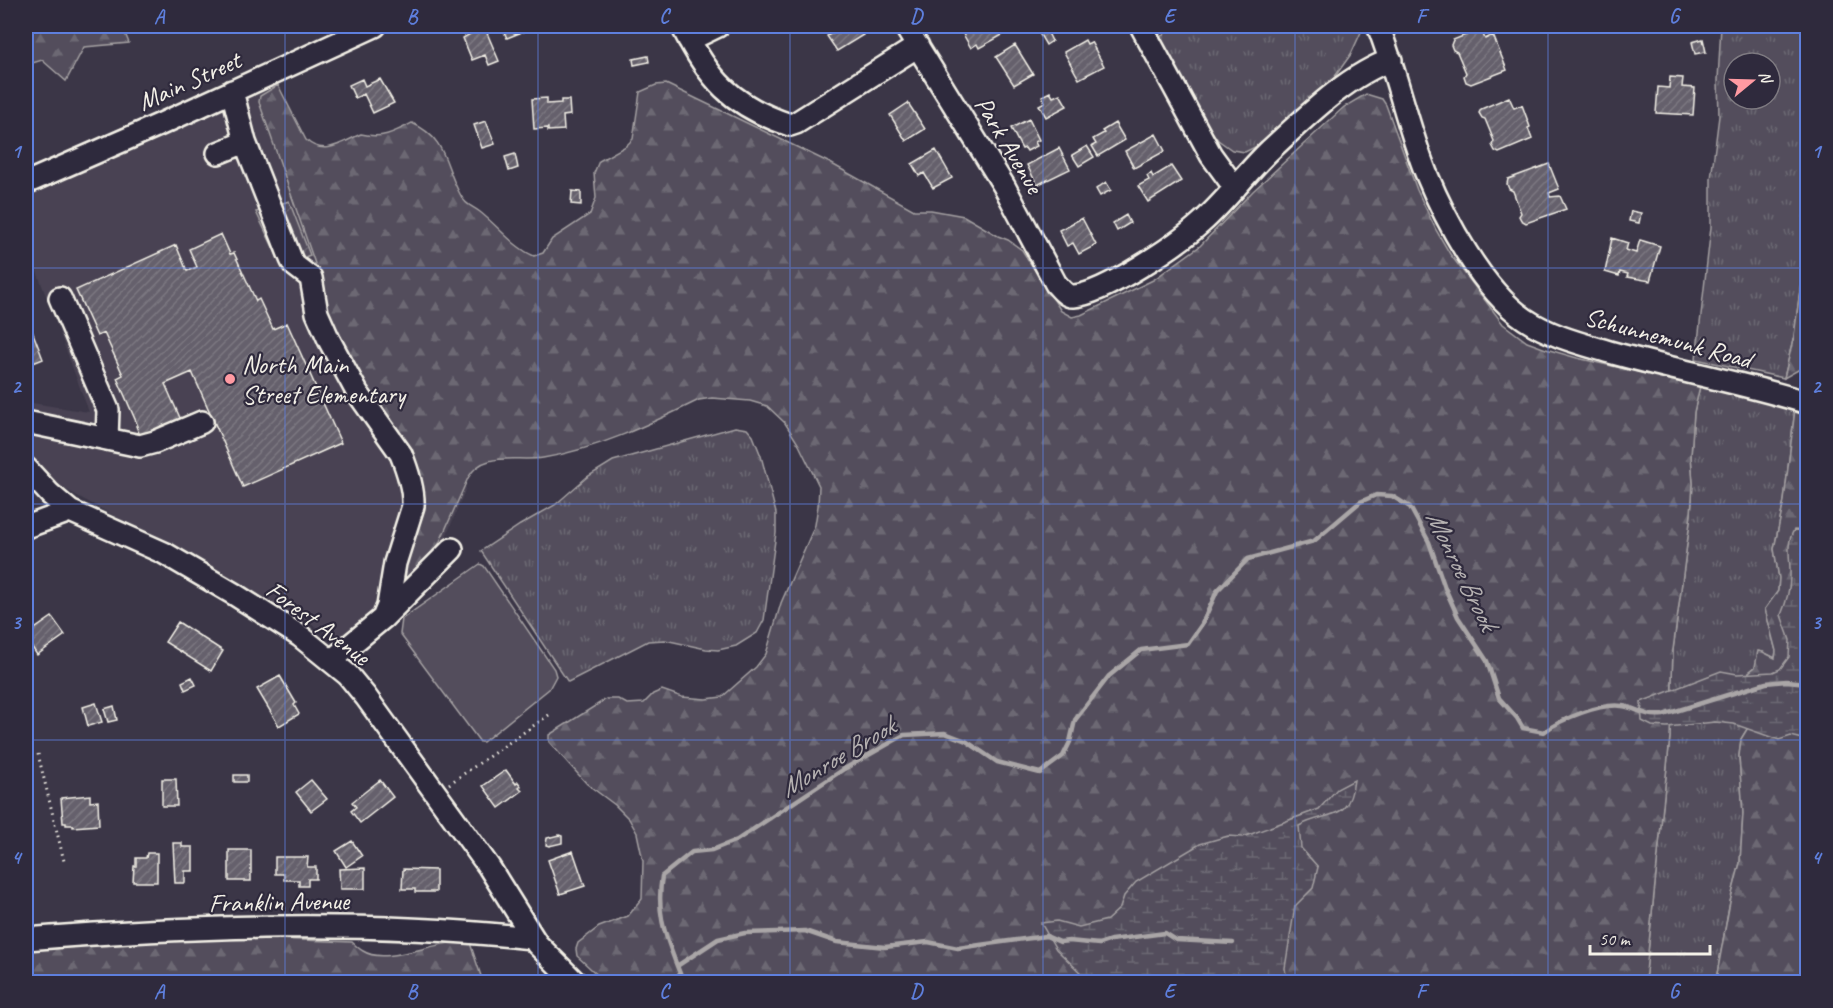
<svg xmlns="http://www.w3.org/2000/svg" width="1833" height="1008" font-family="Caveat,sans-serif">
<style>
.built{fill:#484352}
.grass{fill:url(#grass-tufts);stroke:#a4a0a2;stroke-width:1.5;fill-rule:evenodd}
.forest{fill:url(#forest-firs);stroke:#a4a0a2;stroke-width:1.5}
.wetland{fill:url(#wetland-marsh);stroke:#a4a0a2;stroke-width:1.5}
.park{fill:url(#park-crowns);stroke:#a4a0a2;stroke-width:1.5}
.garden{fill:#534e5c;stroke:#a4a0a2;stroke-width:1.5}
.lines{fill:none;stroke-linecap:round;stroke-linejoin:round}
.stream{stroke:#aaa6a7;stroke-width:4.5}
.building{fill:url(#building-hatch);stroke:#f4f1e8;stroke-width:1.5}
.minor-casing{stroke:#f4f1e8;stroke-width:26}
.path{stroke:#f4f1e8;stroke-width:3;stroke-dasharray:1.5 4.5;stroke-linecap:butt}
.minor{stroke:#2f2a3d;stroke-width:21}
.grid{fill:none;stroke:#5e7fdd;stroke-width:1.5;stroke-opacity:0.55}
.poi-dot{fill:#ff9aa2;stroke:#2f2a3d;stroke-width:2}
.labels{text-anchor:middle;dominant-baseline:central;stroke-width:4.5;stroke-linejoin:round;paint-order:stroke}
.street-label{font-size:26px;fill:#f4f1e8;stroke:#2f2a3d}
.poi-label{font-size:26px;fill:#f4f1e8;stroke:#2f2a3d;text-anchor:start}
.water-label{font-size:27px;font-style:italic;fill:#b6b2b2;stroke:#2f2a3d}
.neatline{fill:none;stroke:#5e7fdd;stroke-width:2}
.grid-label{font-size:20px;text-anchor:middle;font-weight:bold;fill:#5e7fdd}
</style>
<defs>
<pattern id="grass-tufts" width="24" height="20" patternUnits="userSpaceOnUse" patternTransform="scale(1.5)"><rect width="24" height="20" fill="#534e5c"/><path d="M3 7l-1-3M5 7V3M7 7l1-3M15 17l-1-3M17 17v-4M19 17l1-3" fill="none" stroke="#6c6873"/></pattern>
<pattern id="forest-firs" width="22" height="20" patternUnits="userSpaceOnUse" patternTransform="scale(1.5)"><rect width="22" height="20" fill="#534e5c"/><path d="M5 1l3.5 6h-7zM16 11l3.5 6h-7z" fill="#6c6873"/></pattern>
<pattern id="wetland-marsh" width="20" height="14" patternUnits="userSpaceOnUse" patternTransform="scale(1.5)"><rect width="20" height="14" fill="#534e5c"/><path d="M1 5h8M5 5V1M11 12h8M15 12V8" fill="none" stroke="#6c6873"/></pattern>
<pattern id="park-crowns" width="20" height="18" patternUnits="userSpaceOnUse" patternTransform="scale(1.5)"><rect width="20" height="18" fill="#534e5c"/><path d="M2 6a3 3 0 1 1 6 0M12 15a3 3 0 1 1 6 0" fill="none" stroke="#6c6873"/></pattern>
<pattern id="building-hatch" width="6" height="6" patternUnits="userSpaceOnUse" patternTransform="scale(1.5)"><rect width="6" height="6" fill="#65616c"/><path d="M-1 1l2-2M0 6l6-6M5 7l2-2" fill="none" stroke="#7c7881"/></pattern>
</defs>
<rect width="100%" height="100%" fill="#3b3647"/>
<filter id="ink" filterUnits="userSpaceOnUse"><feTurbulence type="fractalNoise" baseFrequency=".0167" numOctaves="2"/><feDisplacementMap in="SourceGraphic" scale="12" xChannelSelector="R" yChannelSelector="G"/><feConvolveMatrix kernelMatrix="1 2 1 2 8 2 1 2 1" color-interpolation-filters="sRGB"/></filter>
<g filter="url(#ink)">
<path class="built" d="M261,83L365,356L466,488L439,554L366,619L338,640L178,547L131,525L59,486L26,449V402L89,412L26,242V196Z"/>
<path class="grass" d="M1169,26H1361L1362,30L1351,54L1331,82L1261,144L1245,152L1232,150L1218,140L1207,125L1158,37L1164,35Z
M1721,26H1807V237L1794,336L1784,378L1696,359L1711,227V179L1719,116L1718,80ZM1734,63H1770V99H1734Z
M1700,386L1795,409L1784,501L1774,549L1779,578L1778,591L1765,609L1776,651L1775,658L1763,652L1755,667L1749,672V726L1741,739L1739,756L1743,813L1740,863L1730,902L1717,974L1718,982H1645L1670,737L1673,650L1691,514L1693,484L1691,456L1694,412Z
M735,427L747,429L753,436L761,456L776,513V533L764,620L757,633L736,646L718,650L706,649L665,640L648,641L568,682L481,551L520,525L555,505L587,477L613,461Z"/>
<path class="forest" d="M26,26H122L129,43L84,47L66,81L42,60L26,65Z
M666,84L830,163L914,210H931L964,216L998,236L1008,240L1022,250L1061,311L1072,317L1081,315L1153,280L1200,246L1253,191L1344,107L1366,94L1382,99L1386,105L1417,190L1436,230L1450,254L1503,324L1527,342L1546,349L1577,358L1700,386L1694,412L1691,456L1693,484L1691,514L1673,650L1670,737L1645,982H605L577,956L576,949L578,943L599,927L628,916L642,899L643,861L637,833L629,819L615,805L587,784L549,742V735L606,699H618L627,704L644,703L653,694L662,690L682,697L706,699L722,697L756,667L766,654L781,603L815,525L818,506L819,486L799,445L785,423L767,406L750,401L712,398L699,400C650,424 598,449 543,458C516,462 483,450 468,478L434,555L399,593L401,573L419,514L364,392L328,321L321,281L259,102L260,96L278,85L306,140C324,157 343,142 361,134C382,139 393,133 412,123C448,139 444,166 460,194C466,206 471,205 480,212C498,226 513,247 534,256L543,253L552,239L590,214L596,198L594,173L599,161L626,146L633,139L640,92L656,85Z
M1807,237V350L1800,369L1784,378L1794,336Z
M1795,409L1808,413L1807,982H1718L1717,974L1730,902L1740,863L1743,813L1739,756L1741,739L1749,726L1745,686L1749,672L1755,667L1758,651L1763,652L1775,658L1776,651L1765,609L1778,591L1779,578L1774,549L1784,501Z
M230,937L352,942C355,945 359,949 363,951C388,967 440,937 470,943L483,982H26V949Z"/>
<path class="wetland" d="M1794,530L1807,531V740L1791,736L1779,740L1734,724L1715,722L1667,727L1652,726L1642,721L1641,702L1721,671L1737,674L1773,672L1780,669L1789,657L1790,640L1781,615C1786,603 1790,591 1790,577C1791,560 1785,545 1794,530Z
M1354,780C1349,823 1329,810 1299,826L1301,848L1318,867L1313,888L1295,906L1285,968L1287,982H1088L1084,976L1056,949L1041,923L1057,921L1079,927L1107,920L1120,908L1124,896L1136,882L1200,844L1228,836L1243,837L1319,809L1337,789Z"/>
<path class="park" d="M289,201L310,255L282,266L256,212Z"/>
<path class="garden" d="M480,564L484,566L554,669L556,676L549,689L483,742H480L400,634L402,619Z"/>
<g class="lines">
<path class="stream" d="M677,966L718,939L745,933L805,931L837,942L885,947L928,942L958,948L1046,936L1060,942L1069,941L1099,944L1111,940L1165,933L1176,940L1233,943
M680,982L682,979C668,941 655,918 662,876L692,852L712,850L737,840L844,769L904,735L945,733L966,741L997,762L1040,773L1063,756L1070,742L1075,720L1109,676L1141,650L1188,644L1202,624L1217,591L1248,559L1314,541L1360,502L1376,495L1392,496L1410,507L1429,542L1445,588L1458,617L1487,661L1499,698L1517,718L1523,728L1544,732C1561,719 1600,703 1622,706C1638,708 1643,717 1663,715L1766,683L1786,681L1808,683"/>
</g>
<path class="building" d="M484,26L499,61L489,65L485,55L472,60L463,38Z
M501,26H537L507,38Z
M844,26H857L863,35L837,51L827,36Z
M975,26H1013L1005,31L1006,33L979,48L977,44L971,48L963,34Z
M1046,29L1052,41L1046,45L1039,33Z
M1481,29L1485,39L1493,35L1507,70L1471,84L1466,82L1464,76L1466,73L1457,52L1453,50L1451,45L1453,40Z
M1703,39L1706,52L1695,54L1692,42Z
M1085,40L1087,44L1091,42L1104,66L1079,79L1064,52Z
M1015,45L1033,74L1014,85L996,57Z
M648,56L649,62L634,65L633,59Z
M1670,77L1683,78L1682,87L1695,88L1693,115L1656,113L1658,87L1669,88Z
M362,79L365,86L380,79L394,103L373,113L364,94L355,98L349,85Z
M1050,92L1053,97L1060,94L1067,106L1046,117L1039,105L1045,102L1042,96Z
M1509,97L1514,108L1522,105L1530,127L1528,128L1532,139L1499,153L1495,151L1492,145L1494,141L1485,119L1482,118L1479,113L1481,109Z
M547,98V104L561,103V100H569L570,115L563,116L564,130L548,131V128L534,129L532,99Z
M908,103L925,129L906,141L890,115Z
M1029,119L1039,140L1035,142L1037,146L1027,151L1025,148L1022,149L1011,128Z
M486,121L495,144L482,148L474,125Z
M1115,123L1125,140L1098,156L1092,146L1096,144L1093,139L1104,133L1102,131Z
M1156,134L1165,151L1134,168L1125,151Z
M1087,146L1094,157L1079,166L1072,155Z
M1059,148L1070,169L1037,185L1027,165Z
M936,150L952,178L933,188L924,173L919,176L912,164Z
M515,154L518,168L509,171L505,157Z
M1549,164L1559,189L1549,193L1550,197L1560,196L1566,209L1526,223L1521,220L1519,216L1521,213L1513,191L1509,189L1507,184L1508,179Z
M1171,166L1181,181L1148,202L1138,186L1149,180L1147,176L1151,173L1153,177Z
M1106,182L1111,190L1100,196L1096,189Z
M572,191L581,192V205L571,204Z
M1631,211L1641,213L1639,223L1629,221Z
M1126,215L1130,223L1117,231L1113,223Z
M1082,218L1096,245L1079,254L1073,243L1067,246L1059,230Z
M221,234L230,254L234,253L256,301L259,299L273,329L287,323L341,443L243,487L192,372L165,384L181,420L141,438L136,426H138L117,378L123,375L104,333L97,336L76,290L176,245L187,271L197,267L189,249Z
M1612,238L1628,243L1626,250L1636,253L1640,240L1660,246L1650,281L1627,277L1628,274L1620,272L1619,276L1605,272Z
M26,315L43,359L26,366Z
M52,617L65,635L37,655L26,638V635Z
M178,622L223,651L211,671L165,642Z
M280,676L296,703L294,705L299,714L279,726L257,689Z
M192,677L196,685L185,690L182,682Z
M96,703L102,722L88,726L83,707Z
M114,706L117,720L108,722L104,709Z
M506,770L516,784L518,782L521,786L519,788L522,791L499,808L483,786Z
M234,775H247V782H234Z
M162,779H176L177,806H162Z
M311,780L327,799L311,811L296,792Z
M380,780L393,797L360,823L351,811L356,807L352,802Z
M90,795V802L98,801L99,825L73,827V825H66V823H63L61,798Z
M559,835L562,836V843L549,846L546,845L547,838Z
M352,841L362,856L346,867L336,851Z
M173,843H182V847H193V871H185V883H175Z
M229,850H251V881H229Z
M573,851L585,886L560,894L548,860Z
M147,853H157V882H133L134,866H136V858H146Z
M275,857H308L307,867H316V879H308V886H299V880H284V874H275Z
M365,868V889H340L339,869Z
M403,869L436,870V892H415V889H402Z"/>
<g class="lines">
<defs>
<path id="minor" d="M682,26C708,79 732,106 790,125L796,123L918,46
M905,26L1004,186L1056,284C1061,289 1066,297 1074,296C1104,294 1178,244 1201,223C1226,201 1246,173 1270,150C1305,118 1346,76 1391,60
M1141,26L1211,155L1235,188
M1378,26C1397,74 1407,125 1426,173C1445,219 1482,290 1525,319C1552,337 1583,344 1613,353C1678,371 1744,383 1808,403
M689,40L718,26
M232,91L245,142L291,259L294,265L311,278L317,313L329,340L357,392L401,454C407,469 414,489 413,506L395,563L388,606L383,618
M218,153L245,142
M26,183L161,124L375,26
M60,298L108,410L107,439
M26,422L140,446L155,442L202,422
M26,468L50,494L70,511L164,553L234,594L300,636L348,675L366,697L489,867L537,944L575,982
M26,527L70,511
M331,661L383,618L452,549
M26,939C193,926 365,920 532,938"/>
</defs>
<use href="#minor" class="minor-casing"/>
<path class="path" d="M38,754L64,861
M449,784L549,715"/>
<use href="#minor" class="minor"/>
</g>
</g>
<path class="grid" d="M285,26V982M538,26V982M790,26V982M1043,26V982M1295,26V982M1548,26V982M26,268H1808M26,504H1808M26,740H1808"/>
<circle class="poi-dot" cx="230" cy="379" r="6"/>
<g class="labels">
<g class="street-label">
<text transform="translate(189 81) rotate(-24)">Main Street</text>
<text transform="translate(1009 145) rotate(59)">Park Avenue</text>
<text transform="translate(1668 338) rotate(15)">Schunnemunk Road</text>
<text transform="translate(318 623) rotate(37)">Forest Avenue</text>
<text transform="translate(279 902) rotate(-1)">Franklin Avenue</text>
</g>
<g class="poi-label">
<text x="242" y="364">North Main<tspan x="242" dy="30">Street Elementary</tspan></text>
</g>
<g class="water-label">
<text transform="translate(1462 570) rotate(64)">Monroe Brook</text>
<text transform="translate(837 757) rotate(-31)">Monroe Brook</text>
</g>
</g>
<rect width="1833" height="1008" fill="none" stroke="#2f2a3d" stroke-width="66"/>
<g transform="translate(1752 81) rotate(71)"><circle r="28" fill="#2f2a3d" stroke="#7e7a81" stroke-width="1.5"/>
<path d="M0-4.5L10 22L0 15L-10 22Z" fill="#ff9aa2"/>
<text y="-9" font-size="16" font-weight="bold" text-anchor="middle" fill="#f4f1e8">N</text>
</g>
<path d="M1590 945v9h120v-9" fill="none" stroke="#f4f1e8" stroke-width="3"/>
<text x="1599" y="945" font-size="18" fill="#f4f1e8" stroke="#2f2a3d" stroke-width="4.5" paint-order="stroke">50 m</text>
<rect x="33" y="33" width="1767" height="942" class="neatline"/>
<g class="grid-label">
<text x="159" y="23">A</text>
<text x="412" y="23">B</text>
<text x="664" y="23">C</text>
<text x="916" y="23">D</text>
<text x="1169" y="23">E</text>
<text x="1421" y="23">F</text>
<text x="1674" y="23">G</text>
<text x="16" y="158">1</text>
<text x="1816" y="158">1</text>
<text x="16" y="393">2</text>
<text x="1816" y="393">2</text>
<text x="16" y="629">3</text>
<text x="1816" y="629">3</text>
<text x="16" y="864">4</text>
<text x="1816" y="864">4</text>
<text x="159" y="998">A</text>
<text x="412" y="998">B</text>
<text x="664" y="998">C</text>
<text x="916" y="998">D</text>
<text x="1169" y="998">E</text>
<text x="1421" y="998">F</text>
<text x="1674" y="998">G</text>
</g>
</svg>
